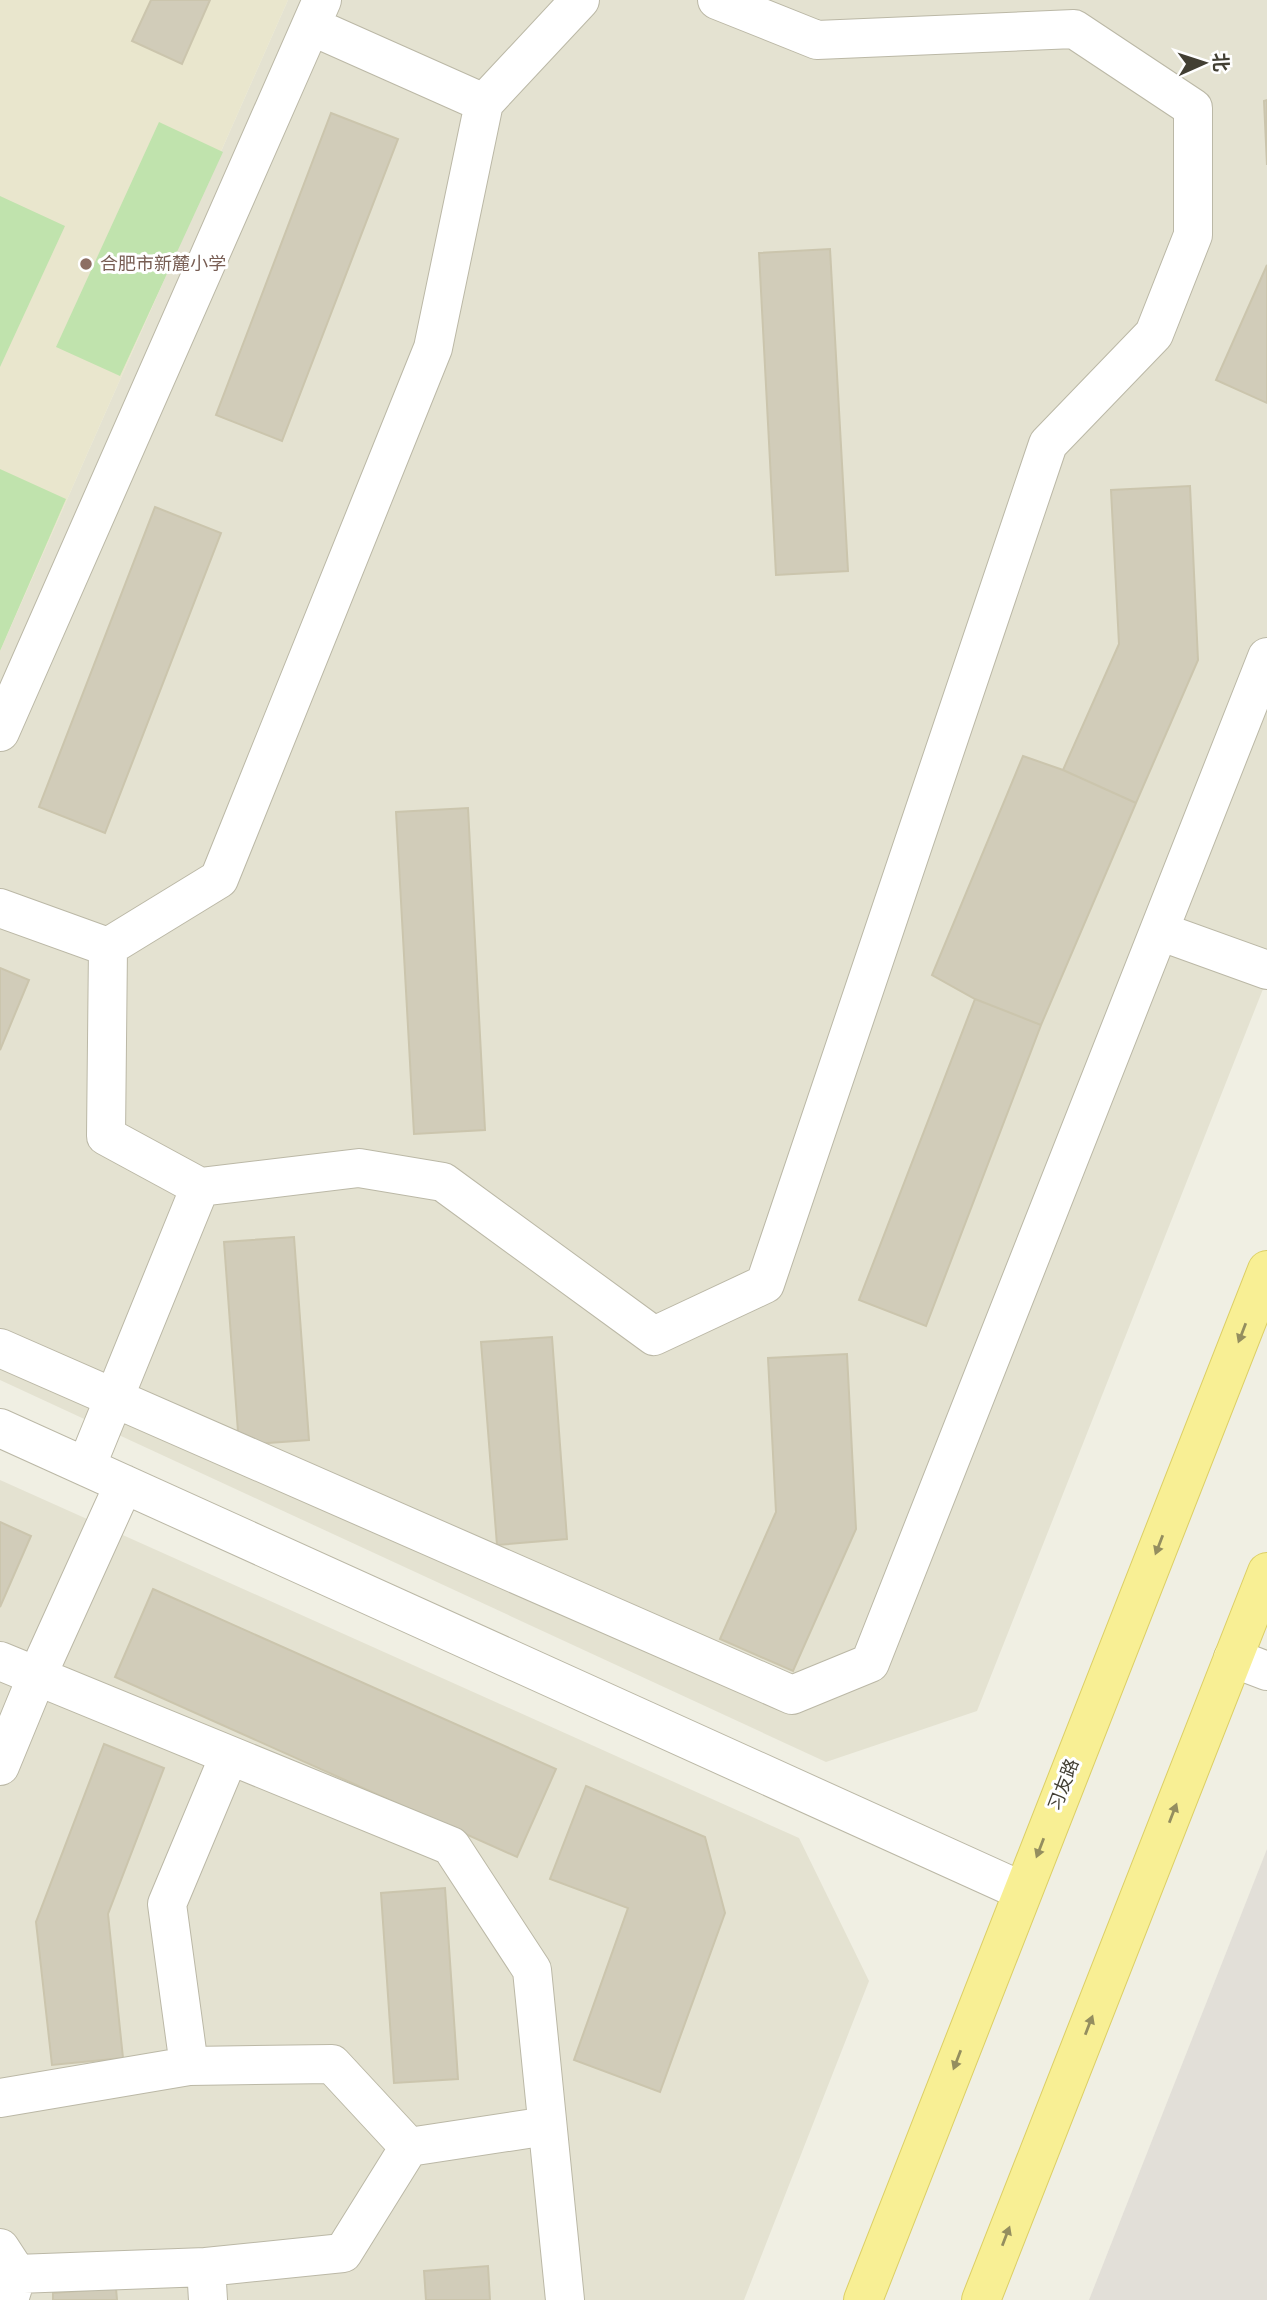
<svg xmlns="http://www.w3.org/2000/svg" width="1267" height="2300" font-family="'Source Sans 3','Noto Sans SC',sans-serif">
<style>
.residential{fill:#e4e2d1}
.industrial{fill:#e2dfd8}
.education{fill:#e9e6cd}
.green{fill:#c0e3ad}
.building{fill:#d1ccb9;stroke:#cbc5ad;stroke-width:2}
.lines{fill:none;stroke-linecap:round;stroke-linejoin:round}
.minor-casing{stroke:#bbb8a6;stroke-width:40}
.major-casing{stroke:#dccf65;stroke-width:40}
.minor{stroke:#fff;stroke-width:38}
.major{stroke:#f8ef94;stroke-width:38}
.oneway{fill:#948e5f}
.education-dot{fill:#8d6e63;stroke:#fff;stroke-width:2.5}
.labels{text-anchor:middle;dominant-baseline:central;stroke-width:6;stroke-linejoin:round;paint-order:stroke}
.education-label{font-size:18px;fill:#785e54;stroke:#fff;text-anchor:start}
.street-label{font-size:18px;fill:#423f33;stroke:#fff}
</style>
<rect width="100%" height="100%" fill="#f0efe3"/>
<path class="residential" d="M288,0H1267V979L977,1711L826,1762L0,1380V651Z
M0,1480L799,1838L869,1981L744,2300H0Z"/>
<path class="industrial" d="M1267,1849V2300H1089Z"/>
<path class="education" d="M0,0H288L0,651Z"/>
<path class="green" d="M159,122L223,152L120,376L56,347Z
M0,196L65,226L0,367Z
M0,469L66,499L0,651Z"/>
<path class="building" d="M151,0H210L182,64L132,41Z
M1267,100V165L1264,101Z
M331,113L398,139L282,441L216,415Z
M830,249L848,571L776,575L759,253Z
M1267,265V403L1216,380Z
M1190,486L1198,660L1136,803L1063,770L1119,644L1111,490Z
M155,507L221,533L105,833L39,807Z
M1023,756L1063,770L1136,803L1041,1025L975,999L932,975Z
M468,808L485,1130L414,1134L396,812Z
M0,968L29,980L0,1050Z
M975,999L1041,1025L926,1326L859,1300Z
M294,1237L309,1440L239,1445L224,1242Z
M552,1337L567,1539L497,1545L481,1342Z
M847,1354L856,1529L793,1671L720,1639L776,1512L768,1358Z
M0,1522L31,1536L0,1607Z
M153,1589L556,1769L517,1857L115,1677Z
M104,1744L164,1768L108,1914L123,2058L52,2065L36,1922Z
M586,1786L705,1837L725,1913L660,2092L574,2060L628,1908L550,1879Z
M445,1888L458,2079L394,2083L381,1893Z
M488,2266L490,2300H426L424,2271Z
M116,2288L117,2300H53V2293Z"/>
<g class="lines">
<defs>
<path id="minor" d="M484,103L580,0
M0,732L322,0
M0,908L108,947L219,879L433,348L484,103L311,26
M1159,931L1267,970
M108,947L106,1136L200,1187L359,1168L443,1182L654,1336L765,1284L1048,444L1154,334L1193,235V108L1074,29L817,40L717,0
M0,1348L792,1695L870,1663L1267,657
M0,1428L1022,1891
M86,1467L200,1187
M1233,1658L1267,1671
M0,1661L451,1846L532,1970L565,2300
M0,1766L37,1676L124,1484
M0,2098L189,2066
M409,2147L547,2126
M0,2248L17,2274L9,2300
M17,2274L206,2267
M208,2300L206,2267L343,2253L409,2147L332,2064L189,2066L167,1904L229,1756"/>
<path id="major" d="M863,2300L1267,1270
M981,2300L1267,1572"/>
</defs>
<use href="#minor" class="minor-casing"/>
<use href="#major" class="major-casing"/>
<use href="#minor" class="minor"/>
<use href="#major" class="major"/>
</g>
<defs><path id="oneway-solid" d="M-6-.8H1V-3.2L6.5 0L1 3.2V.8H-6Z" transform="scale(1.75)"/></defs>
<g class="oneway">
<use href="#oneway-solid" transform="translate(1242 1333) rotate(111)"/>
<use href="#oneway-solid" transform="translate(1159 1545) rotate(111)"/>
<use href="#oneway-solid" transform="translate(1173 1813) rotate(-69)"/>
<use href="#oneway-solid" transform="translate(1040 1848) rotate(111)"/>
<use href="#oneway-solid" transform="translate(1089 2025) rotate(-69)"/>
<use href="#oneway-solid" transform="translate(957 2060) rotate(111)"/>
<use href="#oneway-solid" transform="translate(1006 2236) rotate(-69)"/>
</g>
<circle class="education-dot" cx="86" cy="264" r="7"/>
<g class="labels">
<g class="education-label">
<text x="100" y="264">合肥市新麓小学</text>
</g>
<g class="street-label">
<text transform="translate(1064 1785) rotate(-69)">习友路</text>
</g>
</g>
<g transform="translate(1204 63) rotate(87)" stroke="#ffffff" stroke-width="5" paint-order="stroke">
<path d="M0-5L12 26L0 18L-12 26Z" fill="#423f33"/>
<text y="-10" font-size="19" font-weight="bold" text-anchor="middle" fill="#423f33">北</text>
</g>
</svg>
